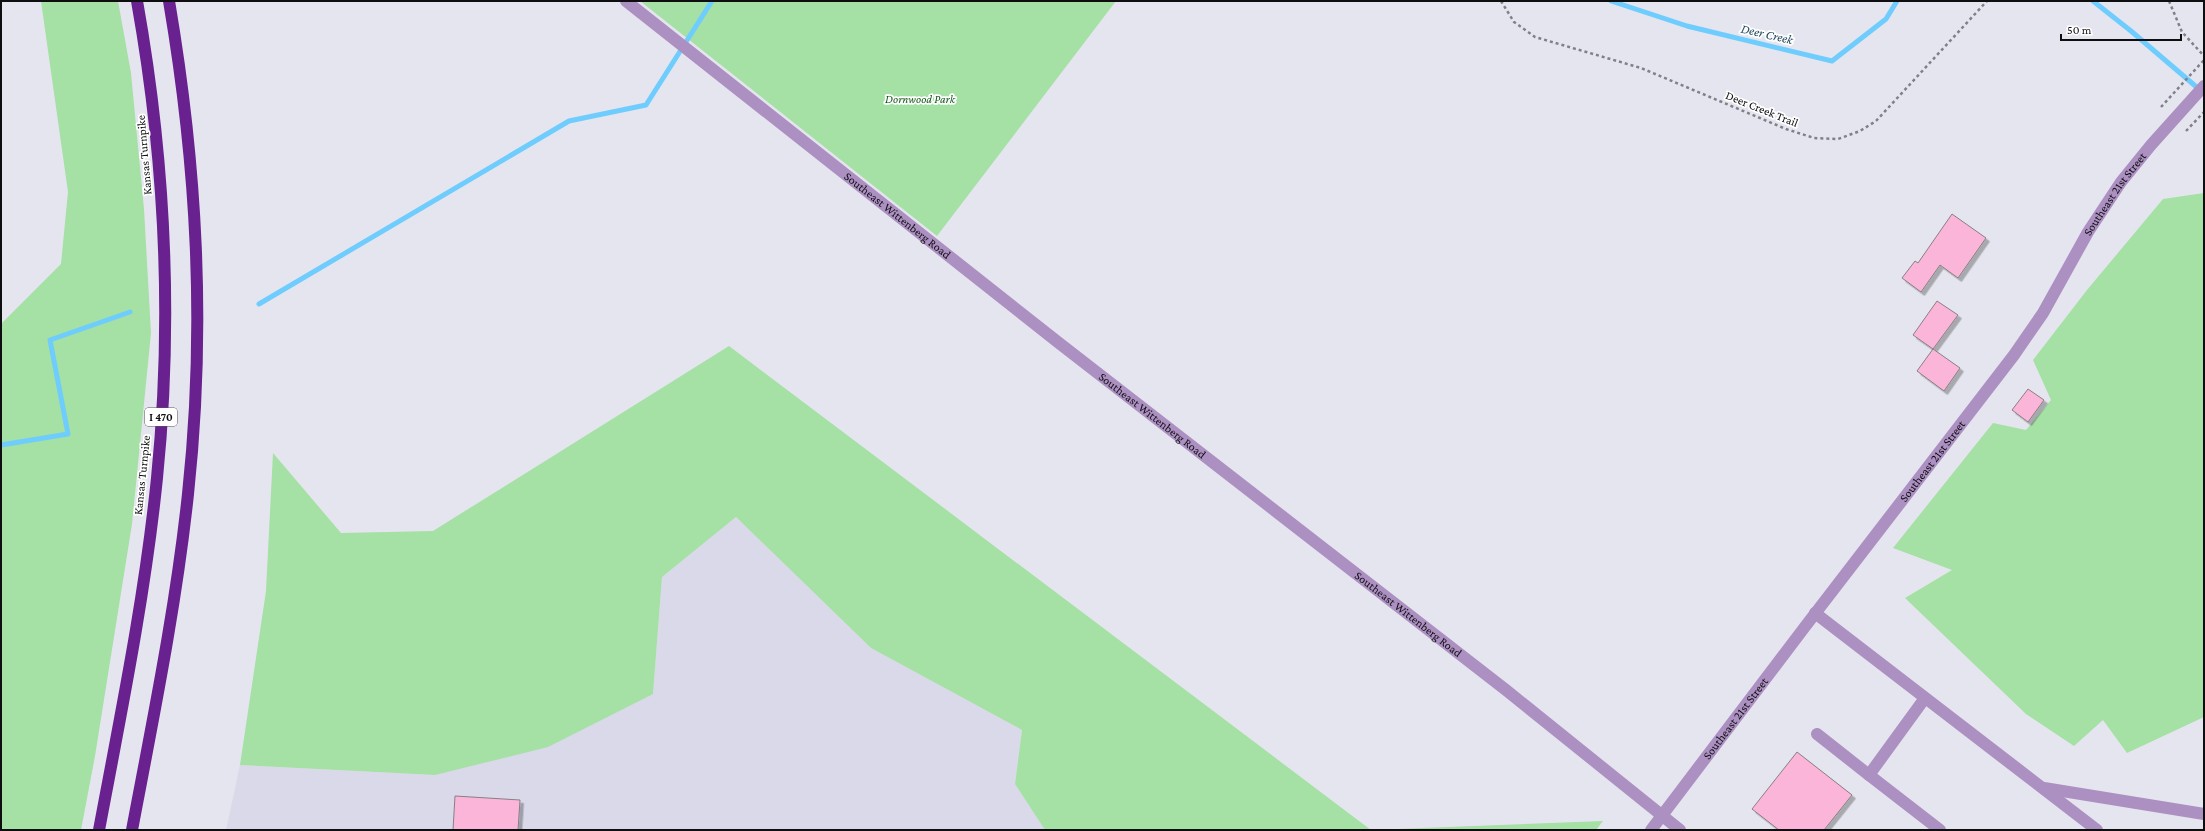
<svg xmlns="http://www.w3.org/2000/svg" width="2205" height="831" font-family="'Crimson Pro',serif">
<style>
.built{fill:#d9d9ea}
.green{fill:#a5e0a4}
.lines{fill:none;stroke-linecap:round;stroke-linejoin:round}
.stream{stroke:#6fcdfe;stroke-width:5}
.building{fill:#fab5d8;stroke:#897f84;filter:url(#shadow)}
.path{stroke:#808087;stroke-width:2.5;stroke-dasharray:3 3;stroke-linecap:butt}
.minor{stroke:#ad90c2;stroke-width:12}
.highway{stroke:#69218f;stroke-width:12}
.labels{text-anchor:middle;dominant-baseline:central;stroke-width:3.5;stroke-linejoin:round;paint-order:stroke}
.shield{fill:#fff;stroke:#565658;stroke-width:1}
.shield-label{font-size:11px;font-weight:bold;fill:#0e0e11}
.park-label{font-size:12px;font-style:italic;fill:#115618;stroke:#fff}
.street-label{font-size:12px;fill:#0e0e11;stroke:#fff}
.water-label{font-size:13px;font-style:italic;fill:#244c61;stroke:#fff}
</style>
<defs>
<filter id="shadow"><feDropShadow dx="3.5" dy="3.5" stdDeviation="0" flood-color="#0004"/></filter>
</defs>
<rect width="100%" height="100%" fill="#e5e5ef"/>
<path class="built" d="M736,517L871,648L1022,730L1015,784L1045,830H226L240,765L435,775L653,694L662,577Z"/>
<path class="green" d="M41,1H118L131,73L144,209L151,333L132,524L95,756L81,830H1V324L61,264L68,192Z
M640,1H1116L937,236Z
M2204,193V717L2127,753L2103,720L2074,746L2026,714L1905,598L1952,570L1893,548L1993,423L2026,430L2051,400L2033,360L2087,290L2163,199Z
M729,346L1371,830L1603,821L1596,830H1045L1015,784L1022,730L871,648L736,517L662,577L653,694L548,747L435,775L240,765L266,591L273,453L341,533L433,531Z"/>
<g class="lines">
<path class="stream" d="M1611,1L1687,26L1832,61L1886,19L1897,1
M2093,1L2131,31L2200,90
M259,304L569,121L646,105L712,1
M1,445L68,434L50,340L130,312"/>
</g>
<path class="building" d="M1952,214L1986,238L1958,278L1940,265L1921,292L1902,278L1915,261L1918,263Z
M1937,301L1958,315L1933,349L1960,368L1944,391L1917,371L1933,349L1913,335Z
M2028,389L2044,400L2028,422L2012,410Z
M1797,752L1852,795L1824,830H1779L1752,809Z
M455,796L520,800L518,830H453Z"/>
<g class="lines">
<path class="path" d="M1501,1L1514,22L1535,37L1641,68L1786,129L1814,138L1838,139L1860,131L1876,121L1987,1
M2169,1L2182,32L2204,56
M2161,107L2204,60
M2186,131L2204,112"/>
<g class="minor">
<path id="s1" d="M626,1L1059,343L1506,690L1680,830"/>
<path d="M1815,613L2097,830"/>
<path d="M1817,734L1869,775L1925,698"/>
<path d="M1869,775L1940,830"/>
<path d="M2044,788L2204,814"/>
<path id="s2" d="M1651,830L1804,628L2014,355L2043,313L2088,232L2121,182L2151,145L2204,86"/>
</g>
<path class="highway" d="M99,830C121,713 145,596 157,478C173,319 165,158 137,1
M132,830C153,719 176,607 188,494C206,327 197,166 169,1"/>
</g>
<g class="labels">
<rect class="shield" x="145" y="408" width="32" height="18" rx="3"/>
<g class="shield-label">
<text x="161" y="417">I 470</text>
</g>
<g class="park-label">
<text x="920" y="99">Dornwood Park</text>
</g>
<g class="street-label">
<text transform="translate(1762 109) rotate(22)">Deer Creek Trail</text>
<text transform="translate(144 155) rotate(-95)">Kansas Turnpike</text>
<text stroke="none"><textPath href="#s2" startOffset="788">Southeast 21st Street</textPath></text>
<text stroke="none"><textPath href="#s1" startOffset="346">Southeast Wittenberg Road</textPath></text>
<text stroke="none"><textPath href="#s1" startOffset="670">Southeast Wittenberg Road</textPath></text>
<text stroke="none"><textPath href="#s2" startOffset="464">Southeast 21st Street</textPath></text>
<text transform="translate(142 475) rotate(-84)">Kansas Turnpike</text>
<text stroke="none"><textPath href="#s1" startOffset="994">Southeast Wittenberg Road</textPath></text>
<text stroke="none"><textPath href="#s2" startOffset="140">Southeast 21st Street</textPath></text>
</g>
<g class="water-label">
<text transform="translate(1767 34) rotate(13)">Deer Creek</text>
</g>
</g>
<rect width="2205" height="831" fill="none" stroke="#0e0e11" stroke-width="4"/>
<path d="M2061 34v6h120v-6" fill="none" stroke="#0e0e11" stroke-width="2"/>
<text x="2067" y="34" font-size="12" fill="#0e0e11" stroke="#ffffff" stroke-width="3" paint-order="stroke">50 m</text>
</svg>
